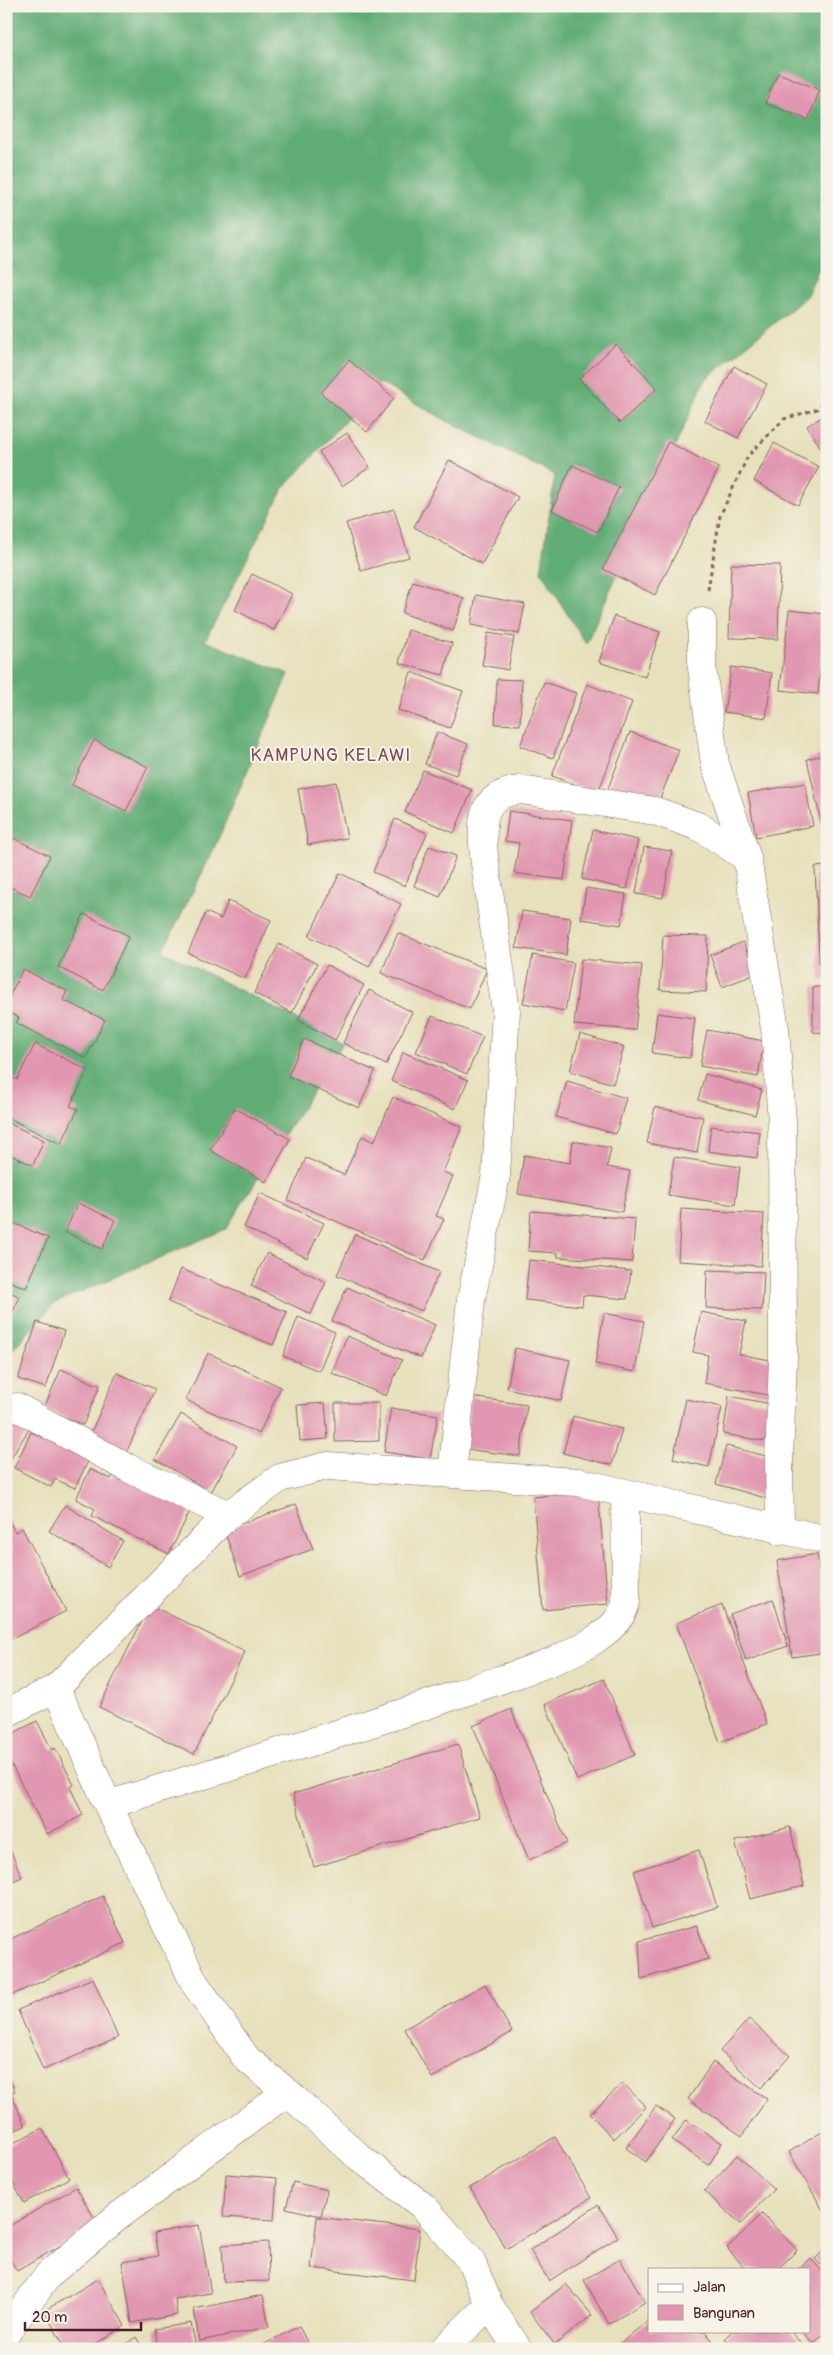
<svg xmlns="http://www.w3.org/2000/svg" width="833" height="2355" font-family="Pangolin,sans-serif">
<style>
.forest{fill:#60ac75;stroke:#556650}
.building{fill:#e197b1}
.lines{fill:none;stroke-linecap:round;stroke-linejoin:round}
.minor-casing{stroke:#81635e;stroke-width:29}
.path{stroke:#81635e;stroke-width:3;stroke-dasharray:4 4;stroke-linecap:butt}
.minor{stroke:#fff;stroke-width:28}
.labels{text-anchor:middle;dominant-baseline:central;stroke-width:4;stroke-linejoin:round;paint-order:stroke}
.quarter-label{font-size:18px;letter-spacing:1px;fill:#7f495a;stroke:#f7f3e8}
</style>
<rect width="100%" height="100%" fill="#f7f3e8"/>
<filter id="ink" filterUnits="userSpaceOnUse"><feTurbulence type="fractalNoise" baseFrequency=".02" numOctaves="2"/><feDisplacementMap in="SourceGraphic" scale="10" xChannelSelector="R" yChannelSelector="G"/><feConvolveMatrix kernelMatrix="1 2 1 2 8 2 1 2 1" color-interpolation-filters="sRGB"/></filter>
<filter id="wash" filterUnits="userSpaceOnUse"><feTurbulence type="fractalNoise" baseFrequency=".0096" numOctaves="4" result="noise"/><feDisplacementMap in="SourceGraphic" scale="20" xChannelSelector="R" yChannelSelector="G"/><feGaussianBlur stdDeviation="1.12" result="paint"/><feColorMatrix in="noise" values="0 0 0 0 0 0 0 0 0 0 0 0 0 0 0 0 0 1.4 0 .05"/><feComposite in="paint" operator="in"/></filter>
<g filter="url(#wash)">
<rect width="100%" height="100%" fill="#e7e0bc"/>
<path class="forest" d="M6,6H827V251L806,297L705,380L586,644L541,572L555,475L447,421L380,383L283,489L205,641L289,674L213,851L163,951L343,1043L226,1229L55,1303L6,1357Z"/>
<g id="blocks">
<path class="building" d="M778,73L820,90L808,120L765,103Z
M616,344L657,388L620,423L579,379Z
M349,360L394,398L367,432L321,393Z
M734,366L767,384L738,438L705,421Z
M827,414V458L807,426Z
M347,433L370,467L342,486L319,452Z
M668,442L719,468L655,595L603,569Z
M774,443L819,467L798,505L754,481Z
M449,460L518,497L482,564L414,527Z
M572,465L619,487L598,532L552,510Z
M394,509L409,557L361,571L346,523Z
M731,564L780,565L778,639L729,638Z
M252,574L292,594L274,630L235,610Z
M413,581L464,598L453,631L402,613Z
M476,595L525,604L519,634L471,625Z
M789,610L826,614L818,694L780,690Z
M614,616L660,632L645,677L599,662Z
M408,630L452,643L443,675L399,663Z
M488,633L514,637L508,670L482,665Z
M731,667L772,673L766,718L724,712Z
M411,672L463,691L450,728L398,710Z
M497,679L522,680L520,725L495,724Z
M544,682L576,693L553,758L520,746Z
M587,684L632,702L598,793L552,776Z
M437,732L468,744L456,775L425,764Z
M630,732L679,750L656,809L607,791Z
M94,740L148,767L126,811L72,785Z
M827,754V825L822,826L807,759Z
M423,770L472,790L454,833L405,812Z
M336,782L347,838L308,845L298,789Z
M805,783L813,826L756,837L748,793Z
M509,811L572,820L564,880L514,873L519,843L505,841Z
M395,819L427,833L405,886L373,872Z
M593,830L638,840L627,889L582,879Z
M9,836L50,856L30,896L6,885V841Z
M429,846L456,856L440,897L414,886Z
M644,847L672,851L663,898L636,894Z
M827,866V979L820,980L815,867Z
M340,873L401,904L369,967L309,936Z
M586,888L626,894L621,925L581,919Z
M228,901L271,920L245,979L188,953L206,912L221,919Z
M522,911L571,918L566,955L516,948Z
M84,914L129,936L103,990L58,967Z
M398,933L487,969L470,1009L381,973Z
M663,935L708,936L706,992L660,990Z
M743,942L756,974L722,987L710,955Z
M279,944L317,964L292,1013L254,993Z
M533,955L574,963L565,1011L523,1003Z
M581,959L642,965L635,1030L574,1025Z
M327,965L364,985L335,1040L298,1020Z
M23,969L67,991L63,1000L105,1020L86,1058L16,1023L19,1018L6,1011V1003Z
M813,987H827V1033L813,1032Z
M369,990L412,1012L386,1065L343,1043Z
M657,1013L695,1018L690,1058L652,1053Z
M432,1016L483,1037L467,1074L416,1052Z
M707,1030L764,1041L758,1077L700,1066Z
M580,1034L624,1047L613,1084L570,1071Z
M304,1039L375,1071L359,1108L288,1076Z
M824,1043H827V1088H824Z
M35,1044L88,1070L70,1106L78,1109L61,1144L6,1117V1091L13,1078L17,1080Z
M403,1052L468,1080L455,1109L391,1081Z
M705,1074L762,1090L755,1115L698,1100Z
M567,1081L626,1098L616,1134L556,1117Z
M393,1097L462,1127L443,1172L453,1176L436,1216L444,1219L425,1260L288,1200L306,1158L344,1175L362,1136L374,1142Z
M655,1107L703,1117L697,1153L647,1143Z
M235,1108L290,1139L266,1182L210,1150Z
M6,1122L44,1140L33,1165L6,1153Z
M711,1126L760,1132L757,1158L708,1151Z
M573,1141L611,1148L607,1167L630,1171L622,1212L518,1194L524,1155L570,1163Z
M674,1157L740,1167L735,1205L668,1195Z
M260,1193L324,1223L307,1258L244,1227Z
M78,1203L115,1220L102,1249L65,1232Z
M681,1209L764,1214L761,1266L678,1261Z
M531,1211L635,1219L632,1262L558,1257V1253L528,1251Z
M9,1221L48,1238L26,1288L6,1280V1226Z
M355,1234L439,1272L422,1311L337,1275Z
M267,1253L326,1282L311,1314L251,1286Z
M529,1260L631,1271L627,1299L583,1295L582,1306L525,1300Z
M181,1269L287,1312L273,1345L168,1302Z
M707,1270L764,1272L762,1310L706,1308Z
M347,1287L435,1325L421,1358L332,1321Z
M6,1290L20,1297L6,1325Z
M701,1312L746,1321L739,1354L780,1362L773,1396L704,1383L708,1355L693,1352Z
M604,1313L644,1321L635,1372L595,1364Z
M298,1317L335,1332L319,1371L283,1356Z
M37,1322L64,1331L46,1388L18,1379Z
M347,1336L402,1360L386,1396L332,1373Z
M515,1348L570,1360L561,1401L507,1388Z
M208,1353L281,1387L259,1434L186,1400Z
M61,1369L100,1386L83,1425L44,1408Z
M117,1373L155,1389L126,1453L89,1437Z
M729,1396L777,1405L770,1442L723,1434Z
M471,1397L527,1405L520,1456L464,1449Z
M686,1399L722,1407L709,1467L673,1459Z
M325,1403L328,1439L300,1441L297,1405Z
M335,1403H379V1441L335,1442Z
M6,1408L32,1424L6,1466Z
M391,1408L438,1415L430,1459L384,1452Z
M181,1414L237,1446L211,1492L155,1459Z
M573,1416L622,1429L612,1465L563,1453Z
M47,1431L92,1453L75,1488L55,1479L51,1487L14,1468L31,1432L43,1438Z
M726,1446L774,1458L769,1499L716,1484Z
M90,1469L111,1479L116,1469L192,1507L169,1554L92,1516L95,1509L76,1499Z
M598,1491L608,1604L543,1610L533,1497Z
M296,1504L313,1549L240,1576L224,1530Z
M65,1505L123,1541L108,1567L49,1531Z
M6,1515L15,1532L22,1528L66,1611L8,1641L6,1637Z
M817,1554L827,1616V1652L792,1657L777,1561Z
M773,1599L788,1646L746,1661L730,1614Z
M150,1605L245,1652L194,1754L99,1707Z
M722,1605L767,1724L720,1742L676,1623Z
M604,1679L635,1755L577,1780L545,1704Z
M511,1709L567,1843L529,1860L473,1726Z
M37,1721L52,1750L55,1748L74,1785L70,1787L83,1815L47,1834L6,1754V1737Z
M458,1744L480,1817L314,1867L293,1794Z
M790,1827L804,1886L750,1899L735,1841Z
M6,1840L22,1877L6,1884Z
M699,1850L717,1907L652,1928L634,1871Z
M103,1896L125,1943L10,1996L6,1988V1941Z
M697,1926L708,1959L641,1979L639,1941Z
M93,1978L118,2038L43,2070L18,2010Z
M485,1984L512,2032L432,2078L404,2029Z
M749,2019L790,2056L761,2088L720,2051Z
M713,2062L767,2099L742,2136L688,2099Z
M6,2071L15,2091L11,2093L25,2126L6,2134Z
M623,2083L646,2107L614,2139L590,2114Z
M656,2106L675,2119L646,2162L626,2148Z
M686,2120L722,2143L709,2165L672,2141Z
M42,2128L69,2178L24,2203L6,2170V2147Z
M827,2129V2217L789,2152Z
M555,2137L591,2198L506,2249L470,2188Z
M737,2155L774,2189L741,2224L704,2191Z
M226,2174L277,2178L274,2220L223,2217Z
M293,2182L327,2190L321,2216L286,2208Z
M76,2187L98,2224L17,2271L6,2253V2228Z
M598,2205L618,2237L549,2281L530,2250Z
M762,2214L797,2250L778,2269H746L727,2248Z
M317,2217L420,2229L414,2280L311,2268Z
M199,2225L211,2293L175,2299L177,2315L132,2323L122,2262L158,2256L154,2233Z
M268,2242L269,2281L224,2282L222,2245Z
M827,2247V2271L815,2259Z
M810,2258L827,2276V2331L813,2344L802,2331H809V2269H798Z
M620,2259L645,2302L609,2324L584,2280Z
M98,2279L125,2326L86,2349H66L44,2311Z
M566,2284L592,2315L555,2345L530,2312Z
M263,2295L269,2327L199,2341L194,2309Z
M649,2320V2331H705L719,2349H613Z
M191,2323L196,2349H158L155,2329Z
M299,2326L309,2346L303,2349H255Z
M732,2331H790L806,2349H734L725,2338Z
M136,2337L143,2349H118Z"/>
</g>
</g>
<g filter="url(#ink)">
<use href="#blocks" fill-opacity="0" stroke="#81635e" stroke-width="1"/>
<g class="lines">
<defs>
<path id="minor" d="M702,622V668L715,764L747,858L775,1029L782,1121L783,1358L779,1459L780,1531
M17,1407L128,1468L228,1515
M452,1473L471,1300L496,1175L506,1011L484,856C481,822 479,794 521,790L655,811L700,827L747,858
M56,1688L228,1515L280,1478L327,1466L578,1482L827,1540
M6,1713L56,1688L108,1805L194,1982L246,2058L287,2092L359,2157L424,2207L471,2261L489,2305L518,2349
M108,1805C225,1768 343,1734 459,1694C502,1678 554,1665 593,1641C608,1631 622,1620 626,1602L625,1493
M6,2333L49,2274L116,2218L287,2092
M444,2349L489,2305"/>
</defs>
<use href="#minor" class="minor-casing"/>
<path class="path" d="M708,590L720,516L748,456L784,419L817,409L827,399"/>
<use href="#minor" class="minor"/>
</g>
</g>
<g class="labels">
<g class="quarter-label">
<text x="331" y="755">KAMPUNG KELAWI</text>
</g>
</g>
<rect width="833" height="2355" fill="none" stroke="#f7f3e8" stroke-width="25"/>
<rect x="648" y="2268" width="162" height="65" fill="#f7f3e8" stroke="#b29e9c"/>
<rect x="658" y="2284" width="25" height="8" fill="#ffffff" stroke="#b29e9c"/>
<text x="693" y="2292" font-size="15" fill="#4a1f2b">Jalan</text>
<rect x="658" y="2305" width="25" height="15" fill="#e197b1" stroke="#b29e9c"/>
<text x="693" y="2318" font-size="15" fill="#4a1f2b">Bangunan</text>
<path d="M25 2322v8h116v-8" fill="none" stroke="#4a1f2b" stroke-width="2.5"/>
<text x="32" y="2322" font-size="15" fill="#4a1f2b" stroke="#f7f3e8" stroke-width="4" paint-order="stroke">20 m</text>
</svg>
